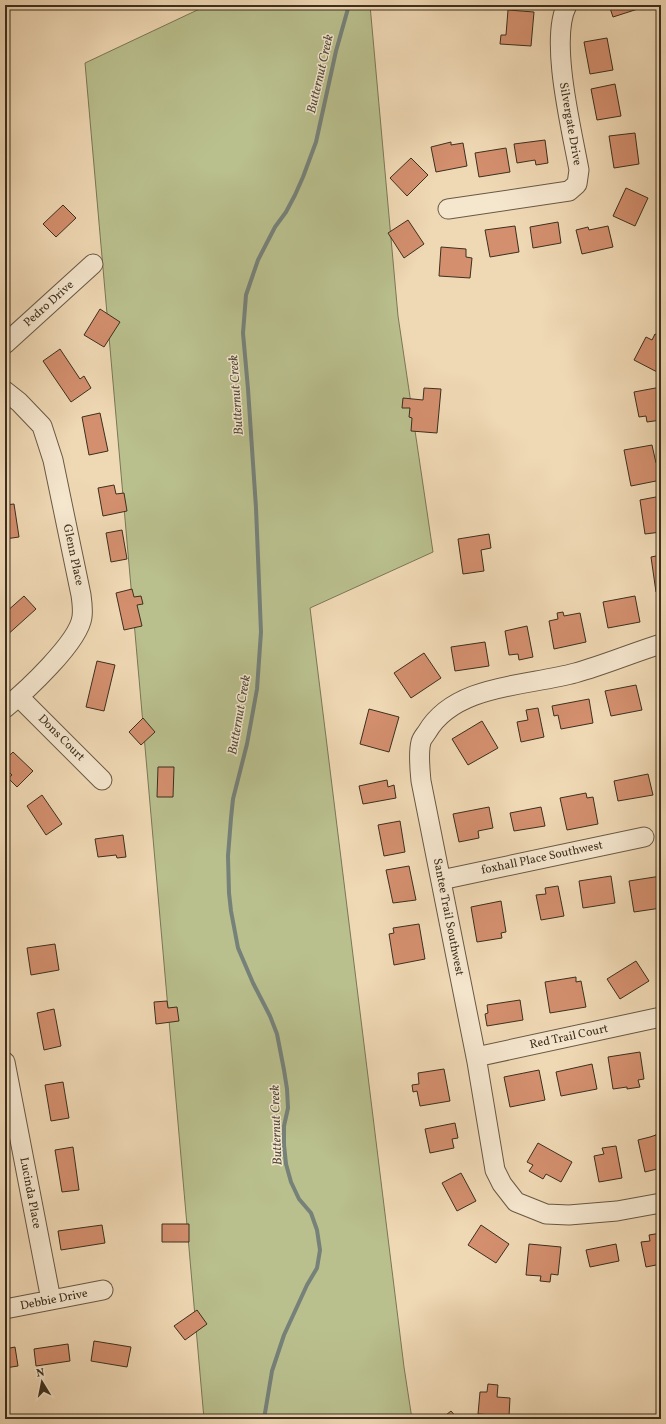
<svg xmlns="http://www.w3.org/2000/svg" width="666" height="1424" font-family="Vollkorn,serif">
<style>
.green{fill:#b9bf8d;stroke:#7a7756}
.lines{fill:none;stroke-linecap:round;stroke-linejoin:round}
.stream{stroke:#768179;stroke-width:4}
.building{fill:#d38f6e;stroke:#3c2f1e}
.minor-casing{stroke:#695944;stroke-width:21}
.minor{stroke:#f5e6ce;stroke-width:19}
.labels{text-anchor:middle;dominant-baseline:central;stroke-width:3;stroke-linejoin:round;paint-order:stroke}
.street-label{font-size:12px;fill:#3c2f1e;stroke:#f5e6ce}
.water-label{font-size:13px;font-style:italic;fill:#4f4a3c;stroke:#f5e6ce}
</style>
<rect width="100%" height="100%" fill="#efd8b4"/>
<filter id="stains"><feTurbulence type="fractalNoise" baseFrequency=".005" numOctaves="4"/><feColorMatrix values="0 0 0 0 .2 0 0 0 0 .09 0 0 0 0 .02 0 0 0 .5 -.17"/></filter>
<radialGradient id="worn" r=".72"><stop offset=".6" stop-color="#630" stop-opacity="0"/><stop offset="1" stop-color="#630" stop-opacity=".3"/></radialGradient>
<path class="green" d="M208,5H370L398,316L433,552L310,608L404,1367L412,1419H204L85,63Z"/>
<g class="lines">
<path class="stream" d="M264,1419L272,1371L284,1335L307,1285L317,1268L320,1250L317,1230L311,1213L299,1199L291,1182L286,1164L284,1145V1126L288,1108L287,1089L284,1070L277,1034L270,1016L253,983L238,948L231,911L229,893L228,856L231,818L233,799L247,744L257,689L261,632L256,508L248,389L243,333L246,295L258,260L275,227L286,212L295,195L303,177L316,142L336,51L349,5"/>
</g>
<path class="building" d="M609,5H643L644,7L613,17Z
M508,10L534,12L531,46L500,44L501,35H506Z
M607,38L613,70L590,74L584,42Z
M615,84L621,116L597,120L591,89Z
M635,133L639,164L614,168L609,136Z
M545,140L548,163L536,165L535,160L517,163L514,144Z
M451,142V145L463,143L467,166L436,172L431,147Z
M506,148L510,172L479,177L475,153Z
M411,158L428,175L407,196L390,178Z
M626,188L648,198L635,226L613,216Z
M63,205L76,218L56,237L43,224Z
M408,220L424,244L404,258L388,233Z
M558,222L561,243L533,248L530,227Z
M515,226L519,252L490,257L485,230Z
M608,226L613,247L582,254L576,230L588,227L589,230Z
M441,247L466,249V257L472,258L470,278L439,276Z
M100,309L120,322L104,347L84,335Z
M655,334L661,337V374L634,360L646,337L652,340Z
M60,349L80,379L84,376L91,388L71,402L43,361Z
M661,387V420L647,422L646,416L639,417L634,392Z
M424,388L441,389L437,433L411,431L412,418L409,417L410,408H402L403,398L423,400Z
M100,413L108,451L89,455L82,417Z
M652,445L656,463H659L661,480L631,486L624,450Z
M114,485L116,494L124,493L127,511L103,516L98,488Z
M661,496V532L645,534L640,500Z
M14,504L19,537L5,539V505Z
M122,530L127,559L111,562L106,533Z
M489,534L491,548L481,550L484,571L463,574L458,539Z
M661,555V592H656L651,557Z
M132,589L134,597L141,596L143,604L137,605L142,626L124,630L116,593Z
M24,596L36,609L5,637V613Z
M635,596L640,622L608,628L603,602Z
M563,612L564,616L580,613L586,642L554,649L549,621L558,619L557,613Z
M527,626L533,657L519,660L518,654L509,655L505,631Z
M485,642L489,666L455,671L451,647Z
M424,653L441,678L411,698L394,673Z
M97,661L115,665L104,711L86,707Z
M636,685L642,710L611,716L605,691Z
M589,699L593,723L561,729L558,715L554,716L552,706Z
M538,708L544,737L521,742L517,722L528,720L526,710Z
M369,709L399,717L389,752L360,744Z
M143,718L155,732L141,745L129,732Z
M482,721L498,748L468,765L452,739Z
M13,752L33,771L17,787L8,778L12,775L5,768V760Z
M158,767H174L173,797H157Z
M648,774L653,795L618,801L614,781Z
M387,780L388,787L394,785L396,798L363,804L359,786Z
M586,793L587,798L593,797L598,824L567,830L560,798Z
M42,795L62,824L46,835L27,806Z
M489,807L493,828L478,831L479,838L459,842L453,814Z
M541,807L545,826L514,831L510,813Z
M400,821L405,852L384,856L378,825Z
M123,835L126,857L117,858L116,855L98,857L95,839Z
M409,866L416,900L393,903L386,870Z
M611,876L615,903L583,908L579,881Z
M661,876V908L634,912L629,881Z
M558,886L564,916L541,920L536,895L546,894L545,888Z
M501,901L506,932L501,933L502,938L477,942L471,907Z
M419,924L425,959L394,965L389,934L394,933L393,928Z
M55,944L59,970L31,975L27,948Z
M636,961L649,981L620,999L607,979Z
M576,977V982L581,981L586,1007L550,1013L545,982Z
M520,1000L523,1020L487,1026L485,1014L488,1013L487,1005Z
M167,1001L168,1008L177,1007L179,1021L156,1024L154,1002Z
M54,1009L61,1046L44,1050L37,1013Z
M640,1052L644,1079L638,1080L640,1087L627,1089V1087L613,1089L608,1057Z
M592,1064L597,1089L561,1096L556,1072Z
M444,1069L450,1101L420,1106L417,1091L413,1092L412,1085L419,1084L418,1073Z
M539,1070L545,1100L510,1107L504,1077Z
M63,1082L69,1118L51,1121L45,1085Z
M455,1123L458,1138L452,1139L454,1148L430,1153L425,1129Z
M661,1133V1168L645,1172L638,1140L650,1137L656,1135V1134Z
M538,1143L572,1162L561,1182L546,1174L543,1179L529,1171L533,1165L527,1162Z
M616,1146L622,1178L599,1182L594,1156L604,1154L602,1148Z
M73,1147L79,1190L62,1192L55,1150Z
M461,1173L476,1201L457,1211L442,1183Z
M162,1224H189V1242H162Z
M102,1225L105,1243L61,1250L58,1231Z
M481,1225L509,1244L496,1263L468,1245Z
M661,1233V1264L646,1267L641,1242L650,1241L649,1235Z
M529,1244L561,1247L558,1275L551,1274L550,1282L540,1281L541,1276L526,1275Z
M616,1244L619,1261L590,1267L586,1250Z
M197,1310L207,1324L185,1340L174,1326Z
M94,1341L131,1347L127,1367L91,1361Z
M68,1344L70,1361L36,1366L34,1349Z
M15,1347L18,1366L5,1368V1349Z
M488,1384L498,1385L497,1397L510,1398L509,1416L478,1414L480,1392H487Z
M451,1411L458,1419H441Z"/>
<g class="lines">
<defs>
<path id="minor" d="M448,209L569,191L577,184L579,170C572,131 549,39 567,5
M5,344L93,264
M5,391L19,402L42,426L53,460L81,595C82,602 83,610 82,617C79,642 25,692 5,708
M661,644C632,653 604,665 575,673C528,686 455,684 427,732C425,735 422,738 421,742C418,753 420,770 421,781L477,1062L495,1170L502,1184L516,1202L546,1214L569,1215L617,1211L661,1203
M19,697L102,780
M441,880L644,837
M476,1057L661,1017
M5,1062L51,1300
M5,1309L103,1290"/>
</defs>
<use href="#minor" class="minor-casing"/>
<use href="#minor" class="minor"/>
</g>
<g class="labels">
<g class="street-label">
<text transform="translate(570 124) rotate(80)">Silvergate Drive</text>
<text transform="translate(49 304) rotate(-42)">Pedro Drive</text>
<text transform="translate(73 555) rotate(78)">Glenn Place</text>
<text transform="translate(61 738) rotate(45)">Dons Court</text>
<text transform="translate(542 858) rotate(-12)">foxhall Place Southwest</text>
<text transform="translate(448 917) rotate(79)">Santee Trail Southwest</text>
<text transform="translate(569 1037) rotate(-12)">Red Trail Court</text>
<text transform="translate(30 1193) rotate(79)">Lucinda Place</text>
<text transform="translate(54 1300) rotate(-11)">Debbie Drive</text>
</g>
<g class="water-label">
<text transform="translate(321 74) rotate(-77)">Butternut Creek</text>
<text transform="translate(237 395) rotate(-94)">Butternut Creek</text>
<text transform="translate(240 715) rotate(-80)">Butternut Creek</text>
<text transform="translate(277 1125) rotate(-92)">Butternut Creek</text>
</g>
</g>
<rect width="666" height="1424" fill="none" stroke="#efd8b4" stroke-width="20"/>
<rect x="6" y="6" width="654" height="1412" fill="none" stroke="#3c2f1e" stroke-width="2"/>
<rect x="10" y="10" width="646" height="1404" fill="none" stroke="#3c2f1e"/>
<g transform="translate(42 1382) rotate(350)" stroke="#f5e6ce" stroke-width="3" paint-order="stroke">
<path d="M0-3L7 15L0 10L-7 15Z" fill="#3c2f1e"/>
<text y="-6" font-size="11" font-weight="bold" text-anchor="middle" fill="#3c2f1e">N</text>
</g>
<rect width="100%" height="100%" filter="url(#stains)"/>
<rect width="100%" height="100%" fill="url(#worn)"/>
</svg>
